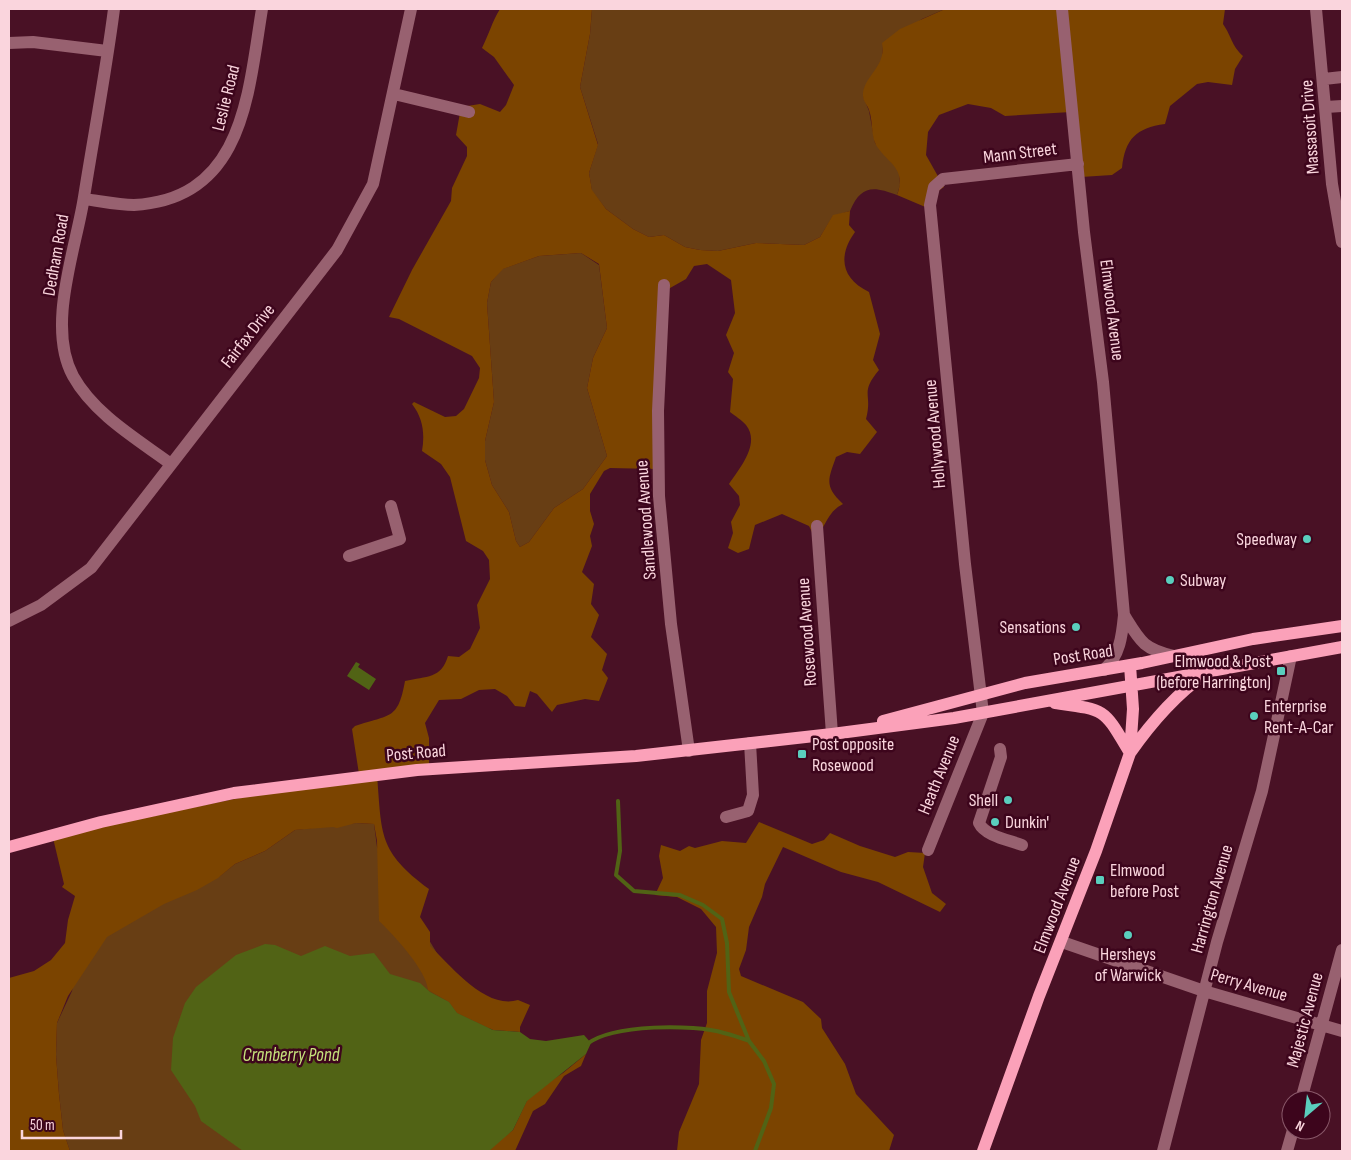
<svg xmlns="http://www.w3.org/2000/svg" width="1351" height="1160" font-family="'Sofia Sans Condensed',sans-serif">
<style>
.green{fill:#683e14}
.forest{fill:#7b4400;fill-rule:evenodd}
.water{fill:#516315}
.lines{fill:none;stroke-linecap:round;stroke-linejoin:round}
.stream{stroke:#516315;stroke-width:4}
.minor{stroke:#986170;stroke-width:12}
.major{stroke:#fba1b9;stroke-width:12}
.poi-dot{fill:#5acebd;stroke:#3d051c;stroke-width:2}
.labels{text-anchor:middle;dominant-baseline:central;stroke-width:5;stroke-linejoin:round;paint-order:stroke}
.street-label{font-size:18px;fill:#fad5dd;stroke:#3d051c}
.poi-label{font-size:18px;fill:#fad5dd;stroke:#3d051c;text-anchor:start}
.water-label{font-size:19px;font-style:italic;fill:#c5e27b;stroke:#3d051c}
</style>
<rect width="100%" height="100%" fill="#491125"/>
<path class="green" d="M592,9H945L922,19L883,46L882,61L865,87L863,96L869,111L875,143L899,171L900,185L897,195C873,186 861,185 850,211L833,216L820,237L804,245L756,243L718,251L700,250L685,247L664,235L649,237L633,229L606,209L592,191L589,173L598,144L580,87L590,34Z
M581,253L599,265L607,328L593,358L587,388L607,456L583,489L554,508L529,542L520,547L516,541L509,512L492,485L485,460V441L494,402L487,303L491,282L502,269L539,256Z
M356,823L374,824L377,847L412,912L449,973L478,998L490,1030L249,1151H70L63,1130L59,1094L56,1055L57,1023L72,991L75,976L123,914L220,876L235,864L265,851L295,830Z"/>
<path class="forest" d="M500,9H592L590,34L580,87L598,145L589,173L592,190L606,209L633,229L649,237L664,235L685,247L700,250L718,251L756,243L804,245L820,237L833,215L850,211L849,225L855,232C837,257 842,279 869,292L880,334L873,360L879,370C859,394 873,393 866,419L877,432L860,454L847,452L836,457C828,480 824,486 843,504C825,513 827,529 814,536L809,526L782,514L755,525L749,549L738,553L728,548L733,533L731,522L740,505L739,496L729,484C739,469 761,444 746,425C742,420 735,416 730,412L733,379L728,372L734,353L726,335L735,313L731,280L707,264L694,266L686,279L663,292L656,469L610,468L604,471L590,494V511L594,524L590,536L592,546L582,572L594,584L591,604L599,615L591,637L607,654L602,670L608,678L599,701L585,699L557,705L552,712L537,694L530,691L525,707L515,706L507,696L495,689L479,690L461,699L439,700L425,723L429,738V770L377,775C382,835 378,851 429,889L420,917L430,932V946C451,966 486,1010 518,1000L530,1005L520,1027V1032L493,1030L457,1013L449,1002L428,990C427,971 394,935 379,921L377,841L374,824L356,823L337,828L333,827L295,830L265,851L235,864L218,878L197,890L164,904L107,937L68,996L57,1023L56,1055L59,1094L63,1130L70,1151H9V978L34,971L51,960L65,943L68,920L75,896L62,887L64,884L53,838L55,835L359,774L352,729L355,726C391,714 398,720 405,681C427,676 441,679 448,656L459,657L470,649L480,628L477,605L490,579L489,560L483,551L466,541L450,477L441,464L422,451C425,434 423,418 412,404L414,402L445,417L456,416L464,409L479,378L480,368L472,356L399,319L389,317L412,270L451,201L452,188L467,156V147L456,135L461,107L480,104L500,112L506,105L514,85L494,57L482,48C489,34 492,22 500,9ZM581,253L599,264L607,328L593,358L587,388L607,456L583,489L554,508L529,542L520,547L516,541L509,512L492,485L485,460V441L494,402L487,303L491,282L503,269L539,256Z
M945,9H1225L1223,24C1232,37 1231,45 1243,56L1235,69L1232,85L1208,82L1197,84L1170,106L1165,124C1136,128 1125,139 1122,168L1112,175L1081,177L1071,112L1005,116L991,108L968,104L939,115L928,132L926,155L944,187L931,196L930,209L897,195C907,168 888,164 876,145C871,136 873,121 869,110C868,106 863,101 863,96C862,77 887,67 882,43L900,29Z
M759,822L812,844L824,840L830,833L860,846L895,857L908,852L925,853L923,867L932,893L946,904L940,912L878,882L841,872L783,847L765,884L762,897L749,927L746,950L739,969L741,976L803,1002L821,1019L822,1028L845,1064L856,1094L894,1135L889,1151H677L679,1132L699,1084L701,1040L707,1023V991L717,953L716,927L701,909L677,897L655,895L663,878L659,856L661,845L680,851L689,846L695,848L722,841L746,843Z
M586,1054L581,1066L564,1076L545,1104L533,1111L515,1151H486L513,1130L530,1094L563,1073Z"/>
<path class="water" d="M356,662L360,664L358,667L376,679L369,690L347,676Z
M265,944L275,945L301,956L325,946L350,956L374,953L390,974L420,983L430,992L449,1002L457,1013L493,1030L520,1032L530,1039L546,1041L584,1035L591,1043L586,1054L527,1101L513,1130L489,1151H243L201,1121L195,1106L171,1070L173,1038L185,1003L196,987L236,955Z"/>
<g class="lines">
<path class="stream" d="M618,801L620,851L616,875L634,891L680,895L703,905L722,919L727,943L729,992L749,1041L764,1061L774,1084L771,1108L755,1151
M587,1044C613,1024 693,1024 724,1033C732,1035 741,1038 749,1041"/>
<path class="minor" d="M114,9C106,71 94,134 84,197C76,249 46,326 73,376C94,414 137,439 171,464
M1062,9L1084,232L1103,382L1124,615C1122,636 1120,655 1104,670
M1316,9L1332,184L1342,242
M9,43L33,42L107,51
M1324,79L1342,77
M394,94L469,112
M1326,107L1342,106
M84,199C100,201 118,205 134,205C244,199 248,94 262,9
M664,285L658,411L659,496L671,624L689,751
M817,526L832,734
M349,556L400,539L391,506
M1124,615C1140,641 1143,649 1174,656
M9,621L41,605L91,568L337,250L373,184L411,9
M1000,749L1001,757L979,823C985,836 1009,840 1022,845
M726,817L748,811L753,795L750,743
M928,850L983,713L965,564L930,205L934,187L943,179L1078,164
M1062,942L1204,991L1342,1031
M1301,1100L1342,950
M1163,1151L1217,942L1262,791L1291,656
M1287,1151L1293,1130"/>
<path class="major" d="M1055,703C1107,710 1103,708 1130,753
M883,721L1025,683L1142,663L1253,639L1342,626
M1130,753C1151,723 1175,695 1205,674
M9,847L101,822L234,793L417,770L636,756L832,734L954,718L1342,647
M983,1151L1039,996L1096,851L1130,753L1133,709L1130,665"/>
</g>
<g class="poi-dot">
<circle cx="1307" cy="539" r="5"/>
<circle cx="1170" cy="580" r="5"/>
<circle cx="1076" cy="627" r="5"/>
<rect x="1276" y="666" width="10" height="10" rx="2.5"/>
<circle cx="1254" cy="716" r="5"/>
<rect x="797" y="749" width="10" height="10" rx="2.5"/>
<circle cx="1008" cy="800" r="5"/>
<circle cx="995" cy="822" r="5"/>
<rect x="1095" y="875" width="10" height="10" rx="2.5"/>
<circle cx="1128" cy="935" r="5"/>
</g>
<g class="labels">
<g class="street-label">
<text transform="translate(226 98) rotate(-76)">Leslie Road</text>
<text transform="translate(1310 127) rotate(-94)">Massasoit Drive</text>
<text transform="translate(1020 153) rotate(-7)">Mann Street</text>
<text transform="translate(56 255) rotate(-80)">Dedham Road</text>
<text transform="translate(1112 310) rotate(83)">Elmwood Avenue</text>
<text transform="translate(248 336) rotate(-52)">Fairfax Drive</text>
<text transform="translate(935 434) rotate(-95)">Hollywood Avenue</text>
<text transform="translate(646 520) rotate(-94)">Sandlewood Avenue</text>
<text transform="translate(807 632) rotate(-94)">Rosewood Avenue</text>
<text transform="translate(1083 655) rotate(-9)">Post Road</text>
<text transform="translate(416 753) rotate(-5)">Post Road</text>
<text transform="translate(939 775) rotate(-68)">Heath Avenue</text>
<text transform="translate(1212 899) rotate(-74)">Harrington Avenue</text>
<text transform="translate(1057 905) rotate(-69)">Elmwood Avenue</text>
<text transform="translate(1249 985) rotate(16)">Perry Avenue</text>
<text transform="translate(1305 1020) rotate(-75)">Majestic Avenue</text>
</g>
<g class="poi-label">
<text x="1297" y="539" text-anchor="end">Speedway</text>
<text x="1180" y="580">Subway</text>
<text x="1066" y="627" text-anchor="end">Sensations</text>
<text x="1271" y="661" text-anchor="end">Elmwood &amp; Post<tspan x="1271" dy="21">(before Harrington)</tspan></text>
<text x="1264" y="706">Enterprise<tspan x="1264" dy="21">Rent-A-Car</tspan></text>
<text x="812" y="744">Post opposite<tspan x="812" dy="21">Rosewood</tspan></text>
<text x="998" y="800" text-anchor="end">Shell</text>
<text x="1005" y="822">Dunkin'</text>
<text x="1110" y="870">Elmwood<tspan x="1110" dy="21">before Post</tspan></text>
<text x="1128" y="954" text-anchor="middle">Hersheys<tspan x="1128" dy="21">of Warwick</tspan></text>
</g>
<g class="water-label">
<text x="291" y="1055">Cranberry Pond</text>
</g>
</g>
<rect width="1351" height="1160" fill="none" stroke="#fad5dd" stroke-width="20"/>
<g transform="translate(1306 1115) rotate(208)"><circle r="24" fill="#3d051c" stroke="#895869"/>
<path d="M0-4L9 19L0 12L-9 19Z" fill="#5acebd"/>
<text y="-8" font-size="14" font-weight="bold" text-anchor="middle" fill="#fad5dd">N</text>
</g>
<path d="M22 1130v8h99v-8" fill="none" stroke="#fad5dd" stroke-width="2.5"/>
<text x="30" y="1130" font-size="15" fill="#fad5dd" stroke="#3d051c" stroke-width="4" paint-order="stroke">50 m</text>
</svg>
